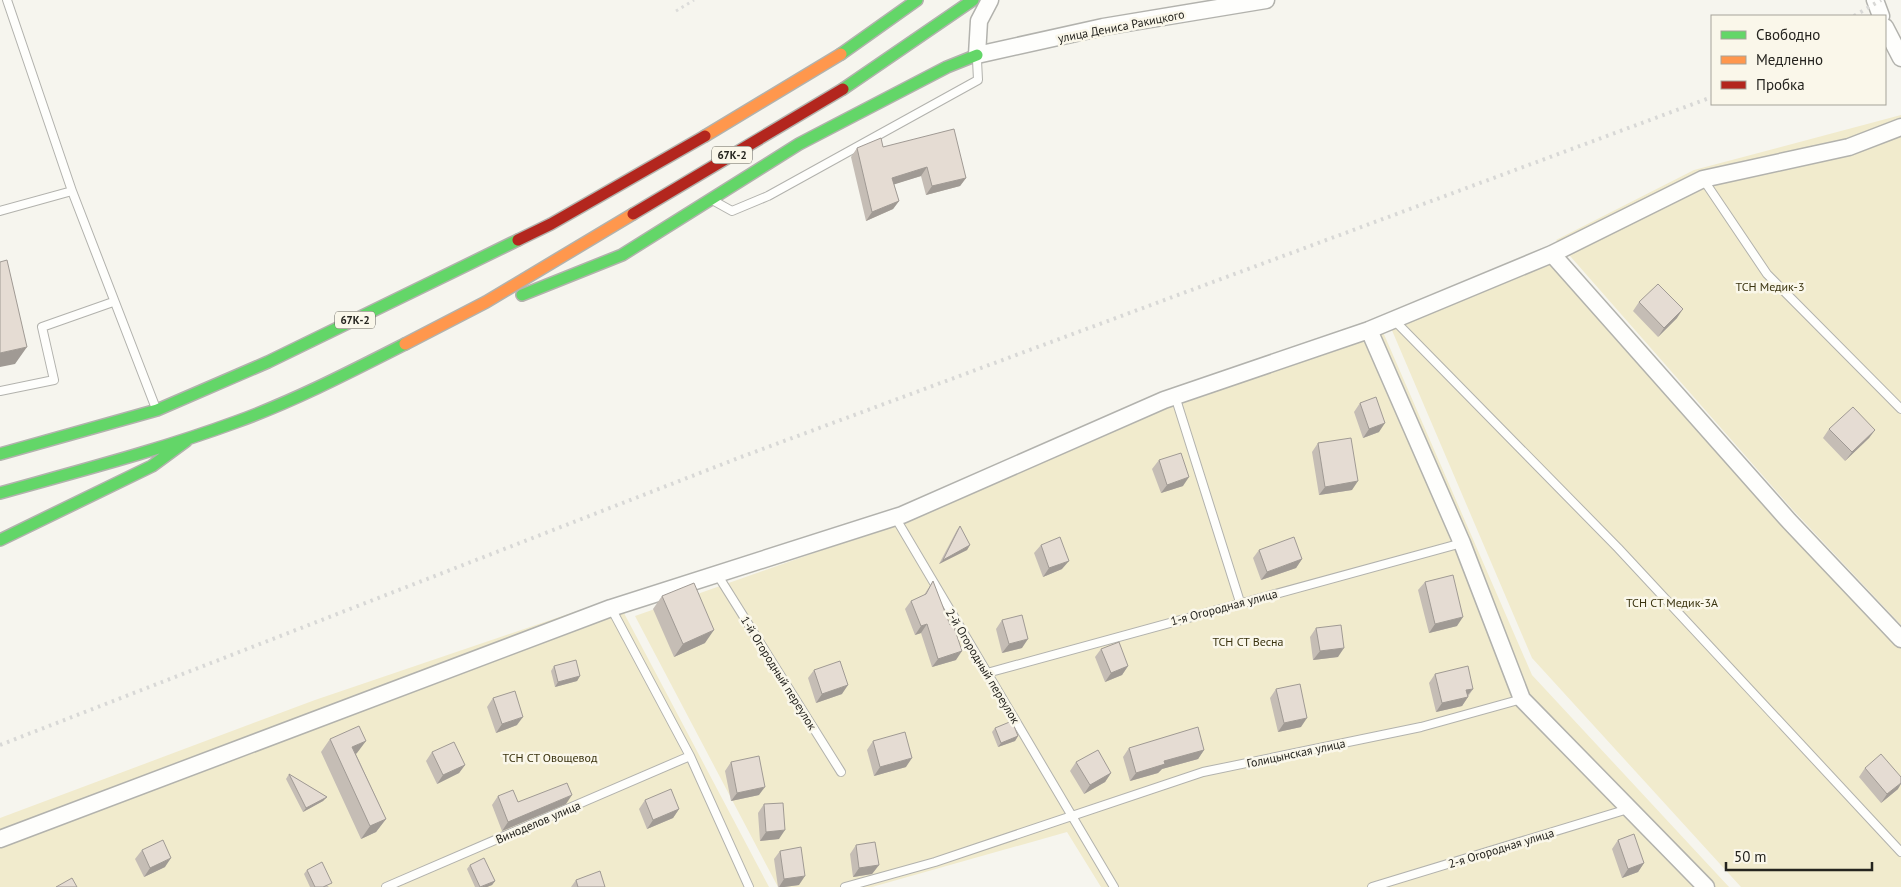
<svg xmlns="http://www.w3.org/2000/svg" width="1901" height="887" font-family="'PT Sans',sans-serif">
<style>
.green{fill:#f1ebcd}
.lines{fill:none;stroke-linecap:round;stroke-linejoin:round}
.lane-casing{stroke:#b2b2ad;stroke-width:10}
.street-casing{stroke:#b2b2ad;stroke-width:19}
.fast-casing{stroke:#b2b2ad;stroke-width:14}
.slow-casing{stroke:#b2b2ad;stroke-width:14}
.jam-casing{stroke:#b2b2ad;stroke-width:14}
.path{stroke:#dcdcda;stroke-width:3;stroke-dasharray:2.5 4;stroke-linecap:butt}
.lane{stroke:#fefefc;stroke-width:8}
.street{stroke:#fefefc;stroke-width:16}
.fast{stroke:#63d668;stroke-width:11}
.slow{stroke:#ff974d;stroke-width:11}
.jam{stroke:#b3261e;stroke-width:11}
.rail{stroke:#d8d8d6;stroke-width:4;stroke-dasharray:2.5 5;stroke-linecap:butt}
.wall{fill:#c5bdb5}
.shaded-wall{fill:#a09a94}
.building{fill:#e5dcd3;stroke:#a09a94}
.labels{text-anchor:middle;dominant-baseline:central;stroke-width:5;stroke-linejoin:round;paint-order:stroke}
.shield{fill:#faf7ea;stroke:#65635c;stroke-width:1}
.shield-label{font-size:11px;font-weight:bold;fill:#25241f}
.street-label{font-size:12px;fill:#25241f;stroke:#faf7ea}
.park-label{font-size:12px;fill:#3a330f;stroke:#faf7ea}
</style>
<rect width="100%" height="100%" fill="#f6f5ee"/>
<path class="green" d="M1901,115V625L1792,509L1556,240L1694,170Z
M1544,249L1901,640V887H1741L1532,658L1385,314Z
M1383,332L1532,675L1729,887H1101L1067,832L872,887H778L635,616L919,516L1189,398Z
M618,597L625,615L769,887H0V818L315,700Z"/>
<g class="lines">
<defs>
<path id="lane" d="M7,0L72,191
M1703,179L1767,274L1901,409
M714,201L732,211L768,196L978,80L977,60
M0,211L72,191L155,406
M1394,320L1618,548L1901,852
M0,391L54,380L42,327L113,302
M1175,396L1240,602
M895,517L1114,887
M717,574L841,772
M611,608L690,756L749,887
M987,673L1462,543
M386,887L690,756
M845,887L935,862L1203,772L1421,727L1522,699
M1372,887L1628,809"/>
<path id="street" d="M990,0L979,21L977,55L1103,27L1266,0
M1875,0L1881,16
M1885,27L1901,58
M1552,254L1789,521L1901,639
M1369,330L1462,543L1522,699L1706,887
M0,839L611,608L902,515L1164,400L1369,330L1552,254L1703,179L1849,147L1901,127"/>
<path id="fast" d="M841,54L917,0
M843,89L973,0
M522,295L622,255L799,144L947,67L977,55
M0,454L157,410L268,362L518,240
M0,493C79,471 160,450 236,422C294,401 350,372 405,344
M0,540L152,466L186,441"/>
<path id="slow" d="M705,136L841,54
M405,344L486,302L633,214"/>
<path id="jam" d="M633,214L843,89
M518,240L551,224L705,136"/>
</defs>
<use href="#lane" class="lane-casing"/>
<use href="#street" class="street-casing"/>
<use href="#fast" class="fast-casing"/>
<use href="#slow" class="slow-casing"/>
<use href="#jam" class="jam-casing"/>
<path class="path" d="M676,11L694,0"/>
<use href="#lane" class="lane"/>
<use href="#street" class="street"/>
<use href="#fast" class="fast"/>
<use href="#slow" class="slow"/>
<use href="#jam" class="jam"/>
<path class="rail" d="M1854,16L1881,0
M0,745L741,457L1712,97"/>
</g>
<path class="wall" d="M883,147L966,178L960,186L926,195L921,176L894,184L899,201L893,209L866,221L851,157L857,148Z
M1639,302L1677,318L1658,337L1633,311Z
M1360,403L1379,432L1363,438L1354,412Z
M1829,429L1875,430L1869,438L1845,461L1823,438Z
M1318,443L1352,490L1319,495L1312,452Z
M1159,460L1183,486L1161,493L1152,469Z
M960,526L970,545L967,550L939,564L957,530Z
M1041,545L1062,569L1043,577L1034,553Z
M1259,550L1302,559L1296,568L1261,580L1253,558Z
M933,581L956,660L932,667L921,633L915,635L905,609L911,601L924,595Z
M1425,582L1457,626L1429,633L1418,590Z
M662,596L705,643L674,657L653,609Z
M1002,620L1022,648L1002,653L996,629Z
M1316,628L1338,657L1313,660L1310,637Z
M1101,649L1128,666L1122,675L1105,682L1095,657Z
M554,666L580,676L577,681L555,687L551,671Z
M814,670L842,694L816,703L808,678Z
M1435,674L1473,689L1462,706L1436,712L1429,683Z
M1276,689L1301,727L1278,732L1270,698Z
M493,698L517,725L496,733L487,707Z
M995,728L1018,736L1015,741L998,747L992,732Z
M330,739L357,753L356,754L386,819L376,832L361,839L321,752Z
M873,741L906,767L874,776L867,750Z
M1129,748L1204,750L1198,759L1162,769L1158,773L1130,781L1123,757Z
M432,752L465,765L459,773L437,784L426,761Z
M731,762L759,795L731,801L725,771Z
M1076,762L1111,773L1105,782L1084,794L1070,771Z
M1865,768L1898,789L1881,803L1859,777Z
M289,774L327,797L323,801L303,812L286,779Z
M498,796L518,802L566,804L502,831L492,805Z
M645,800L679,809L673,818L647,829L639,809Z
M764,804L779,839L760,841L758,813Z
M1618,840L1644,863L1638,872L1622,878L1612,849Z
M856,845L879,865L872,874L853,877L850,854Z
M142,850L165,867L144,877L135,859Z
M780,851L799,885L784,887H778L774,859Z
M470,865L495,881L492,885L487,887H475L467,869Z
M307,870L329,887H310L304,874Z
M576,880L605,887H571Z"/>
<path class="shaded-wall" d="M927,167L921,176L886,187L892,178Z
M966,178L960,186L926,195L932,186Z
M899,201L893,209L866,221L872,212Z
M1683,309L1677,318L1658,337L1664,328Z
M27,347L15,364L0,367V353Z
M1385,423L1379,432L1363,438L1369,429Z
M1875,430L1869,438L1845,461L1852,452Z
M1189,477L1183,486L1161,493L1167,485Z
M1358,481L1352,490L1319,495L1325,487Z
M970,545L967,550L939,564L943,560Z
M1302,559L1296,568L1261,580L1267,572Z
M1069,561L1062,569L1043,577L1049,568Z
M1463,617L1457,626L1429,633L1435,624Z
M927,624L921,633L915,635L921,626Z
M714,630L705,643L674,657L683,644Z
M1028,639L1022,648L1002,653L1009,644Z
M1344,648L1338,657L1313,660L1320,651Z
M962,651L956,660L932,667L938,659Z
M1128,666L1122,675L1105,682L1111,673Z
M580,676L577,681L555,687L558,682Z
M848,685L842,694L816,703L822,694Z
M1473,689L1466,697V690Z
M1468,697L1462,706L1436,712L1442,703Z
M523,717L517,725L496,733L502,724Z
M1307,718L1301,727L1278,732L1284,723Z
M1018,736L1015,741L998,747L1001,743Z
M366,741L357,753L343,760L352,747Z
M1204,750L1198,759L1162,769L1158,773L1130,781L1136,773L1164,761Z
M912,758L906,767L874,776L880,767Z
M465,765L459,773L437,784L443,775Z
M1111,773L1105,782L1084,794L1090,785Z
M1901,783V784L1898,789L1881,803L1887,794Z
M765,787L759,795L731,801L737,793Z
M572,795L566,804L502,831L508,822Z
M327,797L323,801L303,812L306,808Z
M679,809L673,818L647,829L653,820Z
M386,819L376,832L361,839L370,826Z
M785,830L779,839L760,841L766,832Z
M171,858L165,867L144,877L150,868Z
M1644,863L1638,872L1622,878L1628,869Z
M879,865L872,874L853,877L859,868Z
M805,876L799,885L784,887H779L784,879Z
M495,881L492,885L487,887H481Z"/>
<path class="building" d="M954,129L966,178L932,186L927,167L892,178L899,201L872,212L857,148L881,138L883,147Z
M7,260L27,347L0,353V262Z
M1658,284L1683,309L1664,328L1639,302Z
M1376,397L1385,423L1369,429L1360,403Z
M1853,407L1875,430L1852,452L1829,429Z
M1351,438L1358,481L1325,487L1318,443Z
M1181,453L1189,477L1167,485L1159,460Z
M960,526L970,545L943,560Z
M1060,537L1069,561L1049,568L1041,545Z
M1294,537L1302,559L1267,572L1259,550Z
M1453,575L1463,617L1435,624L1425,582Z
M933,581L950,625L953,624L962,651L938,659L927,624L921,626L911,601L926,594Z
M694,583L714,630L683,644L662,596Z
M1022,615L1028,639L1009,644L1002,620Z
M1341,625L1344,648L1320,651L1316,628Z
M1119,642L1128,666L1111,673L1101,649Z
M576,660L580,676L558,682L554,666Z
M840,661L848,685L822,694L814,670Z
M1468,666L1473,689L1466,690L1468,697L1442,703L1435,674Z
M1300,684L1307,718L1284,723L1276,689Z
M515,691L523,717L502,724L493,698Z
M1012,721L1018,736L1001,743L995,728Z
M359,726L366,741L352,747L386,819L370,826L330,739Z
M1198,727L1204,750L1164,761L1165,764L1136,773L1129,748Z
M905,732L912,758L880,767L873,741Z
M454,742L465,765L443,775L432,752Z
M1098,750L1111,773L1090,785L1076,762Z
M1881,754L1901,777V783L1887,794L1865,768Z
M759,756L765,787L737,793L731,762Z
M289,774L327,797L306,808Z
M567,783L572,795L508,822L498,796L513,790L518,802Z
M671,789L679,809L653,820L645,800Z
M783,803L785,830L766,832L764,804Z
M1634,834L1644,863L1628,869L1618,840Z
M163,840L171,858L150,868L142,850Z
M875,842L879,865L859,868L856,845Z
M801,847L805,876L784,879L780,851Z
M484,858L495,881L480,887L470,865Z
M322,862L332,883L323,887H315L307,870Z
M600,871L605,887H578L576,880Z
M72,878L77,887H56Z"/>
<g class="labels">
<g class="shield">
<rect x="712" y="146.5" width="40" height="17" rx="4"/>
<rect x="335" y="311.5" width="40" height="17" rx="4"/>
</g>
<g class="shield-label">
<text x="732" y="155">67К-2</text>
<text x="355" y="320">67К-2</text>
</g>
<g class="street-label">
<text transform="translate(1121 26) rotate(-11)">улица Дениса Ракицкого</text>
<text transform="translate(1224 607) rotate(-15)">1-я Огородная улица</text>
<text transform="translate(983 666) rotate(59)">2-й Огородный переулок</text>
<text transform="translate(779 673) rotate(58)">1-й Огородный переулок</text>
<text transform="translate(1296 753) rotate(-12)">Голицынская улица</text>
<text transform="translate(538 822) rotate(-23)">Виноделов улица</text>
<text transform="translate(1501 848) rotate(-17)">2-я Огородная улица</text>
</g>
<g class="park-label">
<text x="1770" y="286">ТСН Медик-3</text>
<text x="1672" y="602">ТСН СТ Медик-3А</text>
<text x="1248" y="641">ТСН СТ Весна</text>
<text x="550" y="757">ТСН СТ Овощевод</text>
</g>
</g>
<rect x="1711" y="15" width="175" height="90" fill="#faf7ea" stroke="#a5a399"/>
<rect x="1721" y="31" width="25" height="8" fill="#63d668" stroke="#a5a399"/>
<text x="1756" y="40" font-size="15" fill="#25241f">Свободно</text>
<rect x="1721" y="56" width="25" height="8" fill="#ff974d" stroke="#a5a399"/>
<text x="1756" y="65" font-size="15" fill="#25241f">Медленно</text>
<rect x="1721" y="81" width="25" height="8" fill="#b3261e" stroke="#a5a399"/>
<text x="1756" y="90" font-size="15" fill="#25241f">Пробка</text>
<path d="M1726 862v8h146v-8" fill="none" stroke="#25241f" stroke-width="2.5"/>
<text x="1734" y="862" font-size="15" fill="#25241f" stroke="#faf7ea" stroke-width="4" paint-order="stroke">50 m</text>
</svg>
